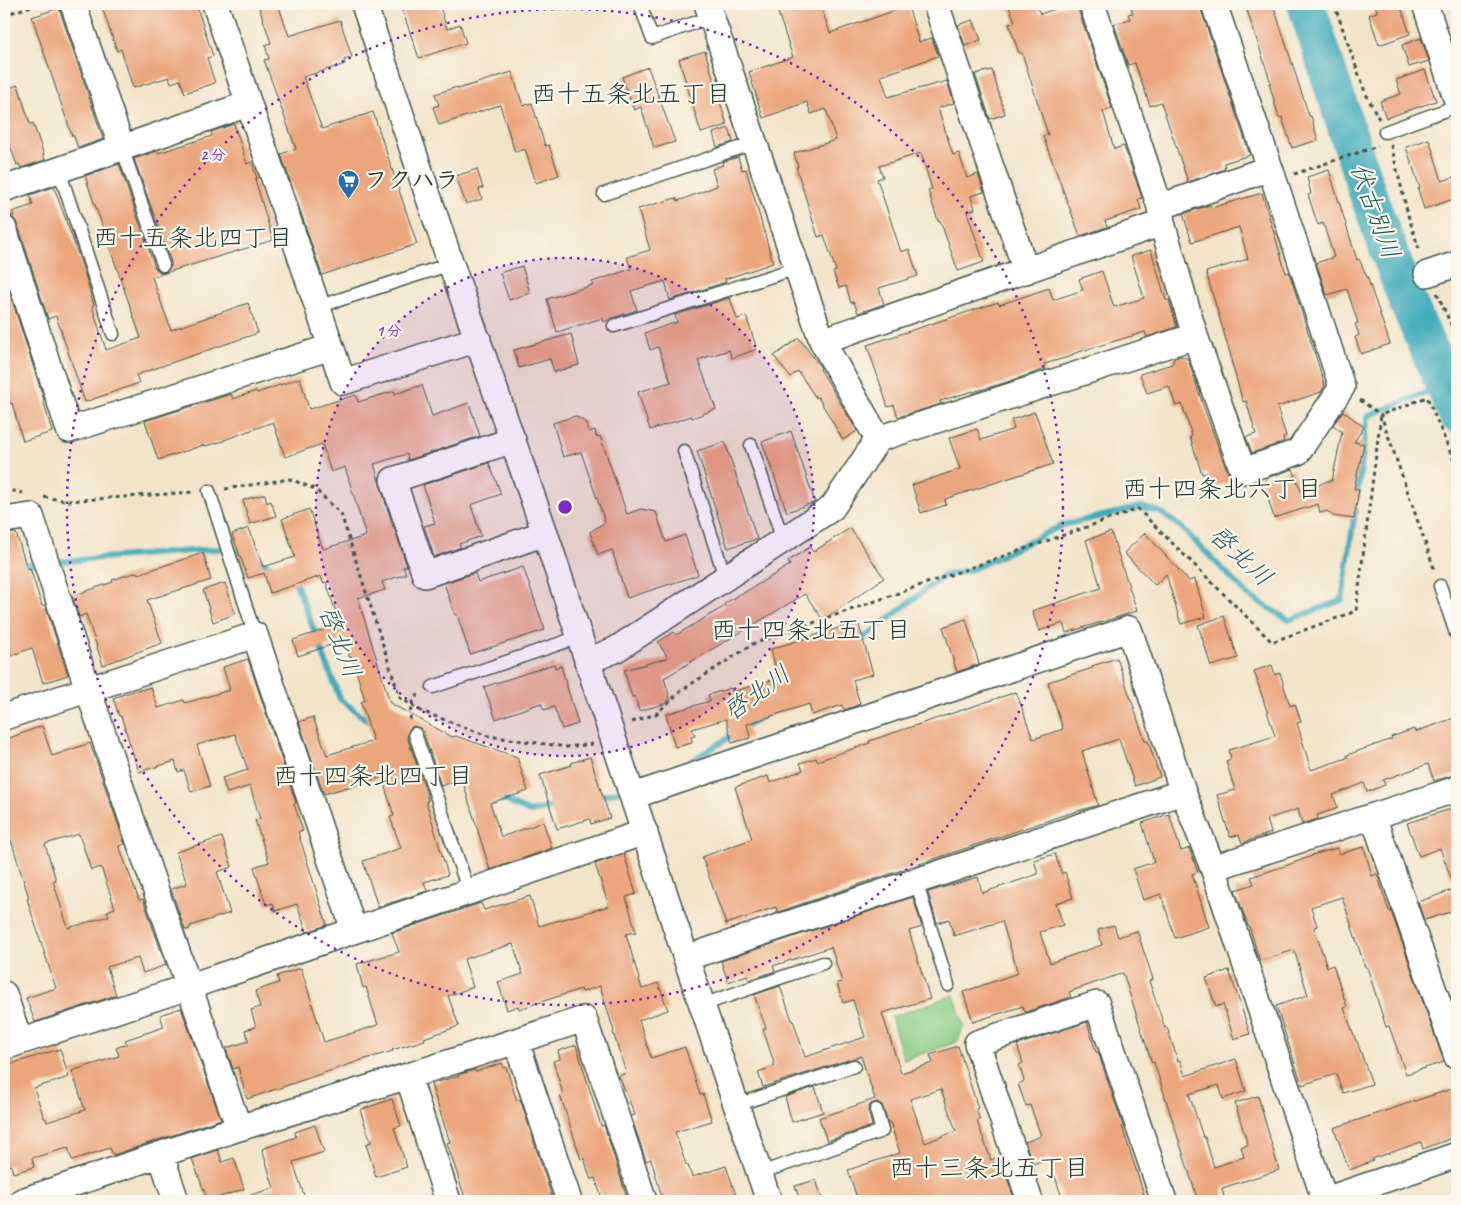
<svg xmlns="http://www.w3.org/2000/svg" width="1461" height="1205" font-family="Caveat,'Klee One',sans-serif">
<style>
.green{fill:#89cd87;stroke:#54855e}
.lines{fill:none;stroke-linecap:round;stroke-linejoin:round}
.stream{stroke:#3aa9b9;stroke-width:6}
.river{stroke:#3aa9b9;stroke-width:38}
.building{fill:#eba67d;fill-rule:evenodd}
.service-casing{stroke:#3f564a;stroke-width:15}
.minor-casing{stroke:#3f564a;stroke-width:28}
.path{stroke:#3f564a;stroke-width:3;stroke-dasharray:4 4;stroke-linecap:butt}
.service{stroke:#fff;stroke-width:12}
.minor{stroke:#fff;stroke-width:25}
.ring{fill:none;stroke:#7b2cbf;stroke-width:2.5;stroke-dasharray:2.5 5}
.labels{text-anchor:middle;dominant-baseline:central;stroke-width:4.5;stroke-linejoin:round;paint-order:stroke}
.poi-label{font-size:24px;font-weight:bold;fill:#1f3d34;stroke:#fbf7ec;text-anchor:start}
.neighbourhood-label{font-size:25px;fill:#1f3d34;stroke:#fbf7ec}
.water-label{font-size:25px;font-style:italic;fill:#275d5c;stroke:#fbf7ec}
.centre{fill:#7b2cbf;stroke:#fbf7ec;stroke-width:2.5}
.ring-label{font-size:15px;text-anchor:middle;font-weight:bold;fill:#7b2cbf;stroke:#fbf7ec;stroke-width:4.5;stroke-linejoin:round;paint-order:stroke}
</style>
<rect width="100%" height="100%" fill="#fbf7ec"/>
<filter id="ink" filterUnits="userSpaceOnUse"><feTurbulence type="fractalNoise" baseFrequency=".02" numOctaves="2"/><feDisplacementMap in="SourceGraphic" scale="10" xChannelSelector="R" yChannelSelector="G"/><feConvolveMatrix kernelMatrix="1 2 1 2 8 2 1 2 1" color-interpolation-filters="sRGB"/></filter>
<filter id="wash" filterUnits="userSpaceOnUse"><feTurbulence type="fractalNoise" baseFrequency=".0096" numOctaves="4" result="noise"/><feDisplacementMap in="SourceGraphic" scale="20" xChannelSelector="R" yChannelSelector="G"/><feGaussianBlur stdDeviation="1.12" result="paint"/><feColorMatrix in="noise" values="0 0 0 0 0 0 0 0 0 0 0 0 0 0 0 0 0 1.4 0 .05"/><feComposite in="paint" operator="in"/></filter>
<g filter="url(#wash)">
<rect width="100%" height="100%" fill="#f2e4c9"/>
<path class="green" d="M954,995L964,1026L957,1042L904,1060L891,1017Z"/>
<g class="lines">
<path class="stream" d="M1357,496L1368,416L1445,385
M255,559L275,568
M52,562L229,548L245,555
M4,566L40,563
M294,578L340,699L372,724
M856,644L943,576L973,569L1063,525L1141,507L1160,512L1181,527L1249,596L1289,620L1342,600L1355,511
M679,769L763,716
M494,796L530,812L558,806
M594,797L626,790"/>
<path class="river" d="M1306,4L1366,189L1408,303L1457,414"/>
</g>
<g id="blocks">
<path class="building" d="M112,4H196L213,56L207,58L215,83L185,93L180,80L171,83L169,77L133,88L121,49L117,51L102,7Z
M258,4H278L289,36L340,20L352,57L344,60L345,64L303,77L322,129L373,112L417,244L322,275L281,154L296,149L264,60L269,59L265,45L271,43Z
M400,4H439L447,29L460,24L466,43L419,58Z
M775,4H820L830,33L908,6L919,42L932,38L938,56L881,76L888,97L947,81L954,103L938,108L953,155L959,153L967,178L978,174L984,192L971,196L975,209L967,212L984,262L958,271L940,220L938,221L928,190L932,189L921,153L879,166L883,177L877,179L901,252L909,249L918,276L879,288L884,304L858,313L854,302L851,303L846,286L839,288L833,272L836,271L824,235L818,237L796,167H798L794,153L836,140L826,109L811,114L807,102L763,118L749,72L793,57Z
M1008,4H1036L1040,14L1070,4H1078V9L1112,108L1103,111L1114,149L1124,146L1142,198L1138,199L1141,209L1105,221L1107,227L1080,236L1043,136L1048,135L1022,53H1019L1009,24L1015,22Z
M1130,4H1199L1250,155L1224,163L1225,169L1188,182L1161,102L1150,106L1135,63L1128,65L1114,24L1130,19L1128,14L1133,13Z
M1245,4H1273L1309,116H1311L1318,140L1292,148L1282,117L1279,118L1269,83H1271Z
M1375,4H1400L1410,34L1379,45L1369,15L1377,12Z
M59,8L103,139L78,148L74,136H72L32,17Z
M973,20L981,40L965,46L958,25Z
M1421,38L1429,61L1409,67L1402,45Z
M705,51L727,125L701,133L679,59Z
M648,67L675,142L654,148L641,107L634,110L622,77Z
M992,70L1005,114L990,119L975,74Z
M1425,70L1436,101L1386,118L1380,101L1401,94L1396,80Z
M512,72L523,106L532,103L545,146L549,145L559,175L536,183L525,149L515,152L500,105L439,125L433,107L439,105L435,94L457,87L458,89Z
M18,85L30,124L33,123L44,155H43L45,160L21,168L19,164L17,165L4,128V90Z
M234,124L247,164L252,162L257,179H255L273,240L152,277L171,330L248,303L258,333L136,375L139,383L85,402L56,316L48,319L18,225L14,219L10,216H14L12,212L33,205L30,195L54,187L83,268L94,305L92,306L106,350L141,338L85,176L119,164L155,268L161,273L166,272L171,267V262L134,159L157,151L158,153L212,136L211,132Z
M729,128L733,142L717,147L713,133Z
M1429,139L1442,181L1457,176V198L1424,209L1418,189L1420,188L1406,147Z
M738,157L742,170L746,169L773,263L725,279L726,282L670,300L665,281L631,291L637,310L612,318L604,322L603,318L557,332L547,299L593,285L592,282L631,269L627,257L650,250L638,209L676,198L678,201L717,186L712,169L723,165L722,162Z
M477,169L483,188L479,189L482,199L466,204L456,176Z
M1329,170L1357,260L1359,259L1368,279L1390,344L1361,354L1355,337L1359,335L1355,324L1358,323L1347,289L1327,295L1316,263L1334,257L1323,223L1318,225L1308,195L1311,194L1307,177Z
M1262,193L1286,273L1289,272L1325,386L1321,392L1277,407L1286,436L1283,437L1284,442L1252,453L1246,437L1256,434L1246,401L1243,402L1231,360H1232L1206,272L1248,259L1239,227L1192,242L1183,214L1210,205L1211,208Z
M1151,250L1166,300H1169L1177,327L1147,337L1145,332L1072,354V356L1044,364L1046,369L1001,384L973,392V391L940,401L941,404L898,417L894,405L888,407L867,345L998,302L999,305L1049,288L1053,300L1083,290L1079,279L1102,271L1114,307L1144,298L1131,256Z
M522,266L530,293L509,300L500,273Z
M4,275L44,400H43L52,432L23,441L12,403L4,406Z
M730,298L737,319L746,316L757,349L732,358L729,350L698,360L716,409L692,418L691,416L650,430L638,392L671,382L658,347L650,350L645,333L677,322L675,315Z
M571,334L579,365L554,372L550,359L519,368L514,350Z
M799,338L821,368L820,369L857,431L843,440L818,397L816,398L798,371L790,377L774,356Z
M1181,356L1188,359L1203,405L1229,476L1233,481L1212,487L1207,473L1202,474L1190,437L1192,436L1182,404L1176,406L1169,386L1147,393L1140,374L1172,364L1174,358Z
M300,378L309,409L356,395L358,402L394,391L395,394L422,385L432,416L469,403L480,436L408,460L407,454L374,464L393,527H394L407,566L403,567L406,574L382,582L385,590L358,598L390,703L452,737L456,736L517,757L528,791L490,803L501,837L543,822L552,848L490,870L462,779L441,786L423,731L420,728L413,726L409,729L407,737L426,791L428,801H426L448,875L424,882L427,891L378,907L363,861L401,848L390,817L394,816L382,777L324,794L299,722L313,717L327,755L373,741L361,702L365,700L352,657L350,658L345,640L298,656L293,640L335,626L331,614L336,612L326,582L323,583L321,576L270,593L264,573L248,578L232,534L249,528L263,567L295,557L282,519L309,509L323,549L366,536L345,467L331,472L322,444L285,457L273,422L224,440V441L205,446L204,445L158,460L145,421L231,394L233,399L256,391L257,393Z
M1343,411L1364,427L1354,442L1364,444L1354,489L1359,490L1354,519L1333,516L1327,511L1320,513L1318,504L1274,518L1263,482L1266,481V478L1293,469L1302,494L1327,481H1332L1342,432L1333,425Z
M1035,412L1053,464L945,499L946,505L921,513L912,485L960,469L949,438L977,429L981,440L1014,429L1011,420Z
M575,416L585,422L589,432L595,430L596,437L600,436L627,514L641,509L656,512L666,542L685,535L698,575L627,598L612,550L598,555L590,532L605,522L581,452L563,457L553,423Z
M791,431L815,502L787,512L762,442Z
M725,442L757,539L728,548L697,451Z
M489,463L501,494L471,505L481,536L459,544L461,547L434,557L424,526L435,523L423,485Z
M265,494L267,503L271,501L276,516L250,524L243,500Z
M850,528L884,578L823,620L805,594L664,678L671,702L639,711L635,696L632,697L624,670L668,658L658,642L674,632L676,635L725,606L724,604L741,593L742,594L790,565L788,561L810,547L813,552Z
M1111,532L1137,611L1066,633L1063,623L1039,631L1032,611L1101,588L1086,540Z
M16,533L27,568H30L42,606L45,605L68,675L43,683L32,648L4,658V534Z
M1145,533L1189,581L1195,579L1206,617L1181,624L1166,574L1155,585L1124,553Z
M203,553L211,580L147,600L162,643L103,665L86,614L79,617L72,596L113,582L112,580L137,572L138,574Z
M523,567L545,630L470,654L457,615H455L444,583L475,573L478,582Z
M225,583L235,614L213,622L203,590Z
M1224,616L1238,658L1211,666L1198,625Z
M966,619L979,664L957,672L943,627Z
M858,622L873,674L853,680L860,704L844,710L842,705L812,715L809,704L747,724L750,738L732,743L726,719L692,729L695,736L691,737L692,743L675,747L666,714L710,701L708,695L731,688L732,692L778,678L771,649Z
M1117,658L1145,741H1148L1160,777L1135,786L1119,739L1082,751L1098,805L1061,816L778,912L776,907L726,924L702,857L752,839L735,787L768,776L770,783L803,770L800,763L816,758L817,761L870,743L869,741L1016,692L1033,739L1063,729L1048,682L1093,668L1092,666Z
M248,659L296,803L294,804L303,831L298,832L327,925L307,932L297,904L275,911L273,903L266,905L254,867L269,862L255,820L260,819L250,786L227,793L222,778L248,770L235,734L197,745L210,786L191,792L184,770L178,772L175,761L139,772L121,716H119L113,698L140,689V690L151,687L158,708L184,700L185,703L230,690L223,667Z
M554,664L555,668L561,666L578,724L562,729L554,707L544,710L541,703L496,719L484,687Z
M1272,665L1275,675L1280,673L1290,706L1295,704L1301,722L1297,723L1311,770L1347,758V755L1392,739L1391,737L1414,729L1415,732L1457,717V774L1434,781L1428,764L1383,780L1385,785L1367,792L1364,783L1333,795L1338,808L1317,815L1318,819L1302,824L1298,809L1267,819L1271,833L1242,843L1239,835L1230,837L1217,795L1235,790L1226,761L1231,759L1229,750L1275,736L1254,671Z
M42,726L52,756L90,743L125,844L119,846L139,900L143,899L166,965L143,973L138,958L107,967L116,995L35,1022L26,998L56,988L27,899L29,898L11,840L4,843V740ZM79,834L91,870L101,867L115,908L107,911L109,916L68,928L53,881L56,880L45,844Z
M590,757L610,818L591,824L590,819L557,829L540,775L572,765L571,763Z
M1457,807V910L1424,920L1418,902L1455,889L1440,848L1419,856L1407,823Z
M1169,814L1181,851L1190,848V850L1198,872L1192,874L1209,927L1175,938L1161,894L1143,900L1133,869L1154,862L1142,823Z
M222,837L232,867L217,872L230,913L190,926V929L185,930L171,889L187,884L176,852Z
M1364,847L1372,876L1377,874L1389,911H1391L1444,1062L1406,1074L1389,1026L1386,1027L1367,967H1365L1342,897L1311,907L1317,926L1314,927L1327,967L1333,965L1347,1007L1344,1008L1356,1041H1357L1372,1084L1343,1093L1336,1074L1302,1085L1276,1006L1308,995L1294,950L1260,961L1249,926H1248L1235,890L1254,884L1251,877L1288,865L1312,856V855L1337,848L1339,854Z
M624,854L636,894L626,897L636,932L626,934L642,989L658,983L668,1010L639,1020L651,1058L685,1047L700,1095L703,1094L712,1121L675,1132L686,1165H688L692,1177L726,1166L738,1201H663L651,1159L646,1161L631,1116L635,1115L619,1076L626,1073L613,1032L614,1031L600,986L582,992L581,989L519,1009L518,1006L507,1010L498,982L523,974L513,944L464,959L473,987L448,996L459,1026L424,1038L425,1040L392,1050L393,1051L362,1060L247,1099L238,1067L233,1069L226,1048L249,1041L245,1030L256,1027L251,1010L260,1007L255,991L279,983L277,976L301,968L324,1042L378,1025L366,987L363,988L357,964L399,952L392,933L481,903L484,910L530,896L539,926L609,906L595,864Z
M1055,854L1062,874L1065,872L1073,898L1056,903L1063,925L1040,932L1050,963L1102,945L1098,930L1114,925L1118,937L1137,931L1153,979L1149,981L1165,1028L1167,1027L1178,1061L1180,1060L1185,1076L1236,1059L1246,1091L1223,1099L1219,1085L1189,1094L1203,1137H1205L1214,1167L1244,1157L1241,1147L1248,1145L1235,1103L1258,1096L1279,1170L1222,1188L1225,1201H1198L1154,1062L1152,1063L1123,973L1069,992L1071,997L1025,1012L1023,1006L973,1022L963,992L1018,973L1002,921L954,936L949,919L937,923L928,892L978,877L982,893L1038,874L1034,860Z
M913,897L922,927L909,931L930,999L882,1013L901,1073L933,1063L930,1055L958,1046L978,1108L976,1109L980,1120L977,1121L991,1160L1000,1156L1015,1201H858L848,1170L900,1153L890,1122L888,1123L882,1105L877,1102L871,1104L868,1109L872,1126L827,1141L819,1118L875,1099L861,1056L763,1087L758,1072L775,1066L763,1029L766,1028L754,995L780,986L792,1020H793L805,1057L865,1037L853,1000L843,1003L837,983L842,982L831,947L773,966L775,971L749,980L747,975L728,982L721,961ZM941,1089L956,1131L925,1143L910,1099Z
M1229,970L1250,1034L1234,1039L1223,1004L1216,1007L1206,978Z
M181,1008L221,1119L113,1155L110,1148L72,1160L68,1148L32,1158L34,1167L13,1173L11,1165L4,1167V1066L60,1049L69,1077L34,1088L44,1118H46L47,1122L85,1110L72,1071L119,1056L116,1048L127,1044L125,1040L164,1027L160,1015Z
M1087,1022L1096,1052H1098L1123,1126H1122L1146,1201H1063L1049,1158L1033,1164L1025,1142L1041,1136L1030,1105L1026,1106L1018,1084L1023,1082L1024,1080L1019,1065L1023,1063L1017,1045Z
M576,1045L601,1126L604,1125L628,1201H603L595,1178L591,1180L584,1158L581,1159L560,1095L563,1094L553,1061L560,1059L558,1051Z
M502,1063L503,1068L506,1067L517,1101L520,1099L552,1197L548,1198L549,1201H466L447,1143L450,1142L431,1084L458,1076L461,1074L475,1070V1072Z
M815,1087L823,1112L792,1122L785,1097Z
M1451,1089L1457,1107V1109L1452,1110L1457,1124V1136L1423,1149L1421,1142L1372,1159L1373,1161L1349,1170L1334,1128Z
M392,1099L401,1126L394,1128L407,1167L376,1177L366,1144L371,1142L360,1110Z
M315,1125L324,1152L293,1162L305,1198L296,1201H244V1197L274,1188L262,1149L296,1137L295,1132Z
M218,1150L222,1162L234,1158L244,1189L208,1201L192,1159Z
M816,1180L823,1201H800L795,1186Z"/>
</g>
</g>
<g filter="url(#ink)">
<use href="#blocks" fill-opacity="0" stroke="#3f564a" stroke-width="1"/>
<g class="lines">
<defs>
<path id="service" d="M640,4L652,38L711,17
M1385,132L1457,106
M122,148L163,265
M59,170L113,334
M604,194L754,143
M317,307L451,264
M614,326L797,268
M751,445L783,540
M684,451L725,577
M209,491L255,635
M1440,586L1457,636
M433,687L579,637
M415,734L469,892
M916,881L948,985
M702,1005L823,963
M736,1105L854,1066
M760,1173L882,1131L876,1110"/>
<path id="minor" d="M73,4L122,148
M215,4L343,382L478,339
M364,4L451,264L545,533L686,958L769,1201
M707,4L822,341L878,439
M936,4L1026,271
M1092,4L1160,207L1162,223L1195,336L1243,471L1298,452L1342,387L1274,180L1214,4
M1425,4L1457,101
M4,189L248,104
M1160,207L1270,168
M4,229L69,430L331,347
M1427,274L1457,264
M822,341L1162,223
M513,440L393,480L425,575L545,533
M4,520L31,516C98,721 166,925 239,1128
M587,661L615,650L832,508L878,439L1195,336
M4,717L255,635L354,930
M633,796L1129,629L1183,792L1213,868L1325,1201
M1373,816L1457,1057
M1213,868L1457,789
M686,958L1183,792
M4,994L20,1042
M516,1041L569,1201
M4,1047L188,987L645,832
M408,1076L584,1019L644,1201
M161,1155L176,1201
M1325,1200L1457,1155
M22,1201L239,1128L408,1076L448,1201
M1030,1201L977,1043L1097,1004L1164,1201"/>
</defs>
<use href="#service" class="service-casing"/>
<use href="#minor" class="minor-casing"/>
<path class="path" d="M1334,4L1365,92L1379,119
M4,15L38,4
M1391,145L1408,215L1420,252
M1294,174L1378,146
M1437,293L1457,338
M1360,400L1381,415L1435,571
M4,489L23,493
M225,489L290,479L315,489L341,514L400,698L421,711L488,736L567,747L593,744
M44,497L67,501L194,492
M410,720L411,705L419,693
M632,722L656,714L682,690L753,644L1138,509L1272,642L1356,611L1381,415L1427,397L1457,468"/>
<use href="#service" class="service"/>
<use href="#minor" class="minor"/>
</g>
</g>
<circle cx="565" cy="507" r="249" fill="#7b2cbf" fill-opacity=".12"/>
<g class="ring">
<circle cx="565" cy="507" r="249"/>
<circle cx="565" cy="507" r="498"/>
</g>
<defs>
<symbol id="supermarket-pin" viewBox="-11 -11 22 30"><path d="M0 17L-7.5 6A9.5 9.5 0 1 1 7.5 6Z" fill="#1f6fb2" stroke="#fbf7ec"/><path d="M-6-5.5h2.5l.6 2H6L4.5 2H-2.5L-4.4-4H-6ZM-1.5 3.2a1.3 1.3 0 1 0 .1 0ZM3 3.2a1.3 1.3 0 1 0 .1 0Z" fill="#fff"/></symbol>
</defs>
<g fill-rule="evenodd">
<use href="#supermarket-pin" x="336" y="168" width="25" height="34"/>
</g>
<g class="labels">
<g class="poi-label">
<text x="364" y="180">フクハラ</text>
</g>
<g class="neighbourhood-label">
<text x="631" y="94">西十五条北五丁目</text>
<text x="193" y="238">西十五条北四丁目</text>
<text x="1222" y="489">西十四条北六丁目</text>
<text x="811" y="630">西十四条北五丁目</text>
<text x="373" y="776">西十四条北四丁目</text>
<text x="989" y="1168">西十三条北五丁目</text>
</g>
<g class="water-label">
<text transform="translate(1375 211) rotate(70)">伏古別川</text>
<text transform="translate(1241 556) rotate(43)">啓北川</text>
<text transform="translate(340 642) rotate(69)">啓北川</text>
<text transform="translate(757 693) rotate(-36)">啓北川</text>
</g>
</g>
<circle cx="565" cy="507" r="8" class="centre"/>
<g class="ring-label">
<text x="213" y="160">2 分</text>
<text x="389" y="336">1 分</text>
</g>
<rect width="1461" height="1205" fill="none" stroke="#fbf7ec" stroke-width="20"/>
</svg>
